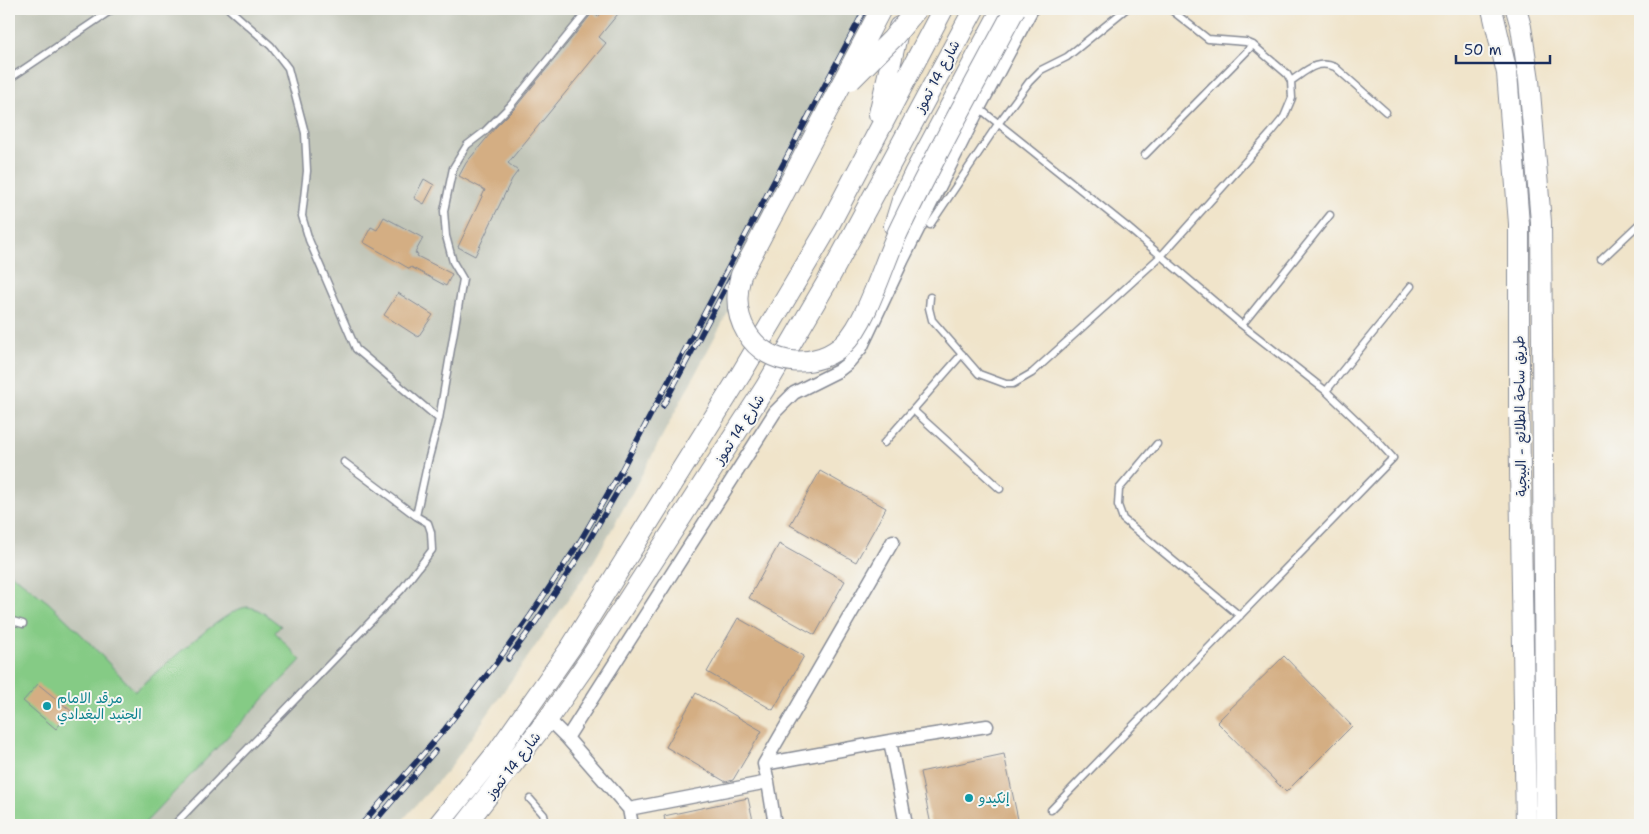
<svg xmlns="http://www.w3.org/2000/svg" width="1649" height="834" font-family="'Shantell Sans','Playpen Sans Arabic',sans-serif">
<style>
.industrial{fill:#c2c6b9}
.green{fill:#85cb85;stroke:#507d72}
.building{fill:#d4ae83}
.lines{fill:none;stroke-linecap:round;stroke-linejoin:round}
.service-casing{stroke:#868a94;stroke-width:9}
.minor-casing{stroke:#868a94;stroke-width:15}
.primary-casing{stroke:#868a94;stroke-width:22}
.service{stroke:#fff;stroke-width:6}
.minor{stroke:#fff;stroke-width:12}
.primary{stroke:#fff;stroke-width:20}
.rail-casing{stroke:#1b2f5e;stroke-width:5.5}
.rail{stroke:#f6f6f2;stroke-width:4;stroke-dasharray:11;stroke-linecap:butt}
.primary-bridge-casing{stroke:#868a94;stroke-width:22;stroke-linecap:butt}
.primary-bridge{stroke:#fff;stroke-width:20}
.culture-dot{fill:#0f9aa8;stroke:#f6f6f2;stroke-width:2}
.labels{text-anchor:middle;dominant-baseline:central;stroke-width:4;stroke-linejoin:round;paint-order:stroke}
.street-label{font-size:14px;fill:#1b2f5e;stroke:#f6f6f2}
.culture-label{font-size:14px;fill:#0d838f;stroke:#f6f6f2;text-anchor:start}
</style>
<rect width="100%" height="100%" fill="#f6f6f2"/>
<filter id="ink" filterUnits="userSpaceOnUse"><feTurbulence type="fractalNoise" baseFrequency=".02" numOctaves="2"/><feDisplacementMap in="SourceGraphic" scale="10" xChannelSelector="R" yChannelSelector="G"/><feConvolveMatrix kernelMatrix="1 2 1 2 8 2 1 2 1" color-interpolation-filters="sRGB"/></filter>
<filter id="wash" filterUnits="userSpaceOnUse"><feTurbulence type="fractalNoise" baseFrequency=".0096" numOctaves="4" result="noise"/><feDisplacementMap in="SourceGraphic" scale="20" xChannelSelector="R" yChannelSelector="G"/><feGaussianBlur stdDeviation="1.12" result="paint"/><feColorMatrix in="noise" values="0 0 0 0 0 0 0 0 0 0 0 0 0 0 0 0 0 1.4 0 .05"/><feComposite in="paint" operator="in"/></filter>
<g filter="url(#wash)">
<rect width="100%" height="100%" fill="#f0e4ca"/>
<path class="industrial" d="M9,9H889L632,493L589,570L449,769L398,825H143L301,659L275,632L280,626L245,607L233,612L200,635L135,691L49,603L9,572Z"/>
<path class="green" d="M9,572L49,603L84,637L135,691C154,675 227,607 247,607C259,607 271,619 281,626L275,632L301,660L143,825H9Z"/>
<g id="blocks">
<path class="building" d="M605,9H622L599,37L606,43L508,163L518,171L512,179L475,256L458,247L485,190L459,176L466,163L495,128L514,109L593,12L598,17Z
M424,179L434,185L424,204L414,198Z
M384,217L423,238L415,253L418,254L417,256L452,274L446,286L411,267L410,269L363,242L371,227L377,230Z
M398,293L433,315L418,337L384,315Z
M820,471L886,508L856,562L790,525Z
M779,544L845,581L815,635L749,598Z
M738,618L804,656L773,710L707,672Z
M1284,656L1352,726L1286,792L1217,722Z
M38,684L71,711L56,729L23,701Z
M696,693L762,731L733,780L726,782L666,747Z
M1004,754L1019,824L1012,825H931L920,772Z
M748,798L754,825H666L664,816Z"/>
</g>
</g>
<g filter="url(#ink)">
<use href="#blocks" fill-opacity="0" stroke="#868a94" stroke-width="1"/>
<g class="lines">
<defs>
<path id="service" d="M229,9L271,46L288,68L305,133L307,171L302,216L309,240L356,349L439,419
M9,79L113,9
M1291,81C1306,71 1317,59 1335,67L1386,112
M979,108L1126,226L1242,325L1326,391L1375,438L1393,458L1051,810
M1145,155L1253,45
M930,225L998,124L1029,82L1041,70L1067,57L1126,9
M1601,260L1640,223
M930,297L929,308L932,320L979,374L1006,384H1013L1032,373L1162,255L1271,133L1284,117L1292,98L1291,81L1287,74L1253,45L1246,42L1208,39L1170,9
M1242,325L1330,215
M1326,391L1411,286
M913,410L1000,489
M884,443L962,354
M1157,444L1119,489L1118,505L1123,519L1240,616
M344,462L416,516
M9,620L23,624
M530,799L544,815L546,825
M174,825L402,589L432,550L431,532L428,523L416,516L428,461L439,419L463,279L453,262L446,236L444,211L453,168L467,145L484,132L510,106L589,9"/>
<path id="minor" d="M548,719L567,738L629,809L632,825
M567,738L775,412L794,393L838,371L847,364L861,348L902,261L979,108L1032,9
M764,764L893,541
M768,782L764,764L890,741
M629,809L768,782L775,825
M906,825L890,741L987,726"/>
<path id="primary" d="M1492,9L1507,73L1519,224V410L1526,825
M1516,9L1521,27L1529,80L1541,222L1546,825
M879,114L899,27
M894,226L903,197L914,174L1002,9
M438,825L498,751L571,647L741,374L827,229L943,9
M465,825L548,719L589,660L765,388L827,282L974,9"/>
</defs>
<use href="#service" class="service-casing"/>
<use href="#minor" class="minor-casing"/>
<use href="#primary" class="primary-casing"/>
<use href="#service" class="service"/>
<use href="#minor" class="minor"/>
<use href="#primary" class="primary"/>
<defs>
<path id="rail" d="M663,406L874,9
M508,659L537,620L585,547L626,477
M361,825L445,729L497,662L530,616L579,543L621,471L865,9
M372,825L435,751"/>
</defs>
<use href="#rail" class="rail-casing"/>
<use href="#rail" class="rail"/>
<defs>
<path id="primary-bridge" d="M881,9L741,275C735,296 736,315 747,333C768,368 818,370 845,343C868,320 884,261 899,230C935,155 976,82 1015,9
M851,80L892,39L917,9"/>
</defs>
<use href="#primary-bridge" class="primary-bridge-casing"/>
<use href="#primary-bridge" class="primary-bridge"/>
</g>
</g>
<g class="culture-dot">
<circle cx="47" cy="706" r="5"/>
<circle cx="969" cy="798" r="5"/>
</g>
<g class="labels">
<g class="street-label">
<text transform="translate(937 76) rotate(-62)">شارع 14 تموز</text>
<text transform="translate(1520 416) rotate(-91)">طريق ساحة الطلائع - البيجية</text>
<text transform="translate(739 429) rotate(-57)">شارع 14 تموز</text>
<text transform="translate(513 765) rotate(-52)">شارع 14 تموز</text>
</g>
<g class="culture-label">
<text x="57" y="698">مرقد الامام<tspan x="57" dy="16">الجنيد البغدادي</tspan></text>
<text x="979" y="798">إنكيدو</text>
</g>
</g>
<rect width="1649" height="834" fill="none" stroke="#f6f6f2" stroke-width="30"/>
<path d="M1456 55v8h94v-8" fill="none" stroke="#1b2f5e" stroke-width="2.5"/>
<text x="1464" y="55" font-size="15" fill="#1b2f5e" stroke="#f6f6f2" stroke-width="4" paint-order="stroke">50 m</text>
</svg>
